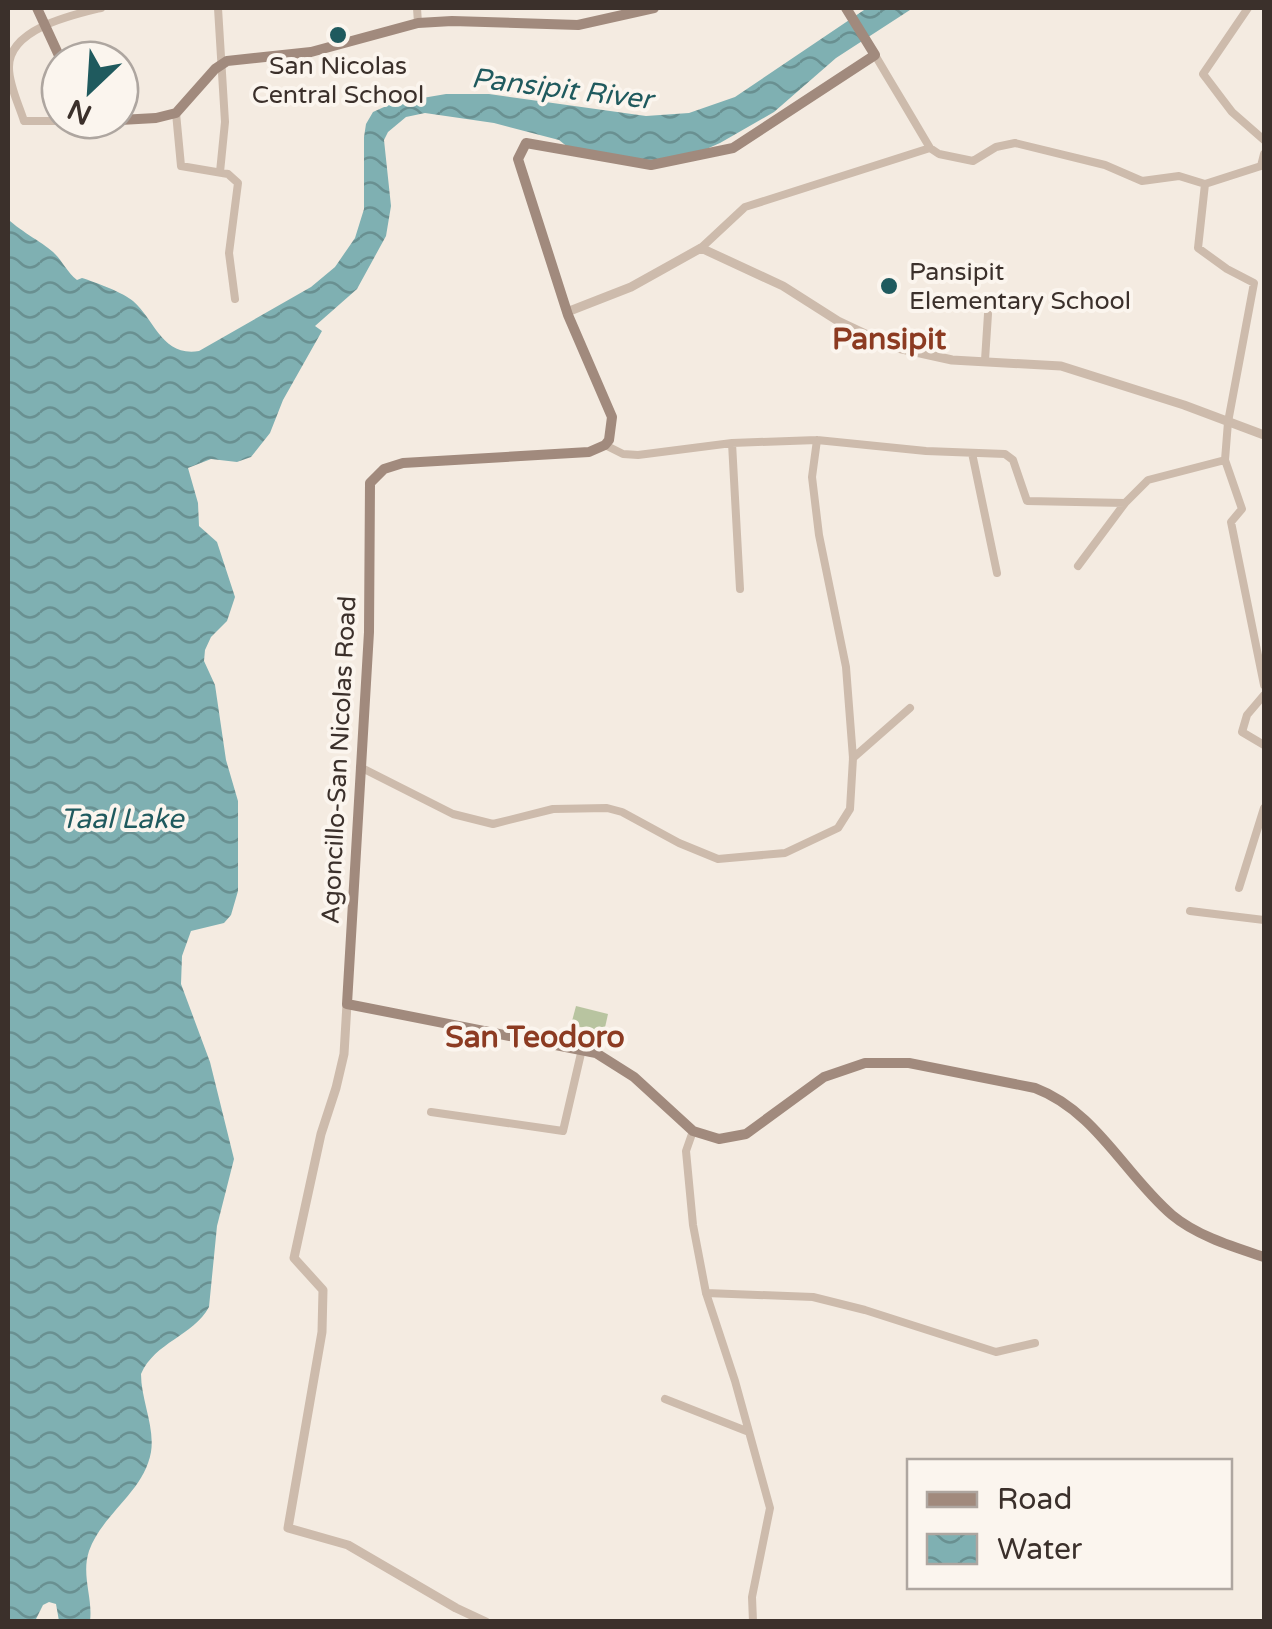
<svg xmlns="http://www.w3.org/2000/svg" width="1272" height="1629" font-family="'Varela Round',sans-serif">
<style>
.garden{fill:#b8c4a0}
.water{fill:url(#water-waves)}
.lines{fill:none;stroke-linecap:round;stroke-linejoin:round}
.minor{stroke:#cdbbac;stroke-width:8}
.tertiary{stroke:#cdbbac;stroke-width:9}
.secondary{stroke:#a18a7d;stroke-width:10}
.poi-dot{fill:#1f5a5e;stroke:#fbf5ee;stroke-width:4}
.labels{text-anchor:middle;dominant-baseline:central;stroke-width:8;stroke-linejoin:round;paint-order:stroke}
.poi-label{font-size:25px;fill:#3b302b;stroke:#fbf5ee}
.street-label{font-size:25px;fill:#3b302b;stroke:#fbf5ee}
.water-label{font-size:28px;font-style:italic;fill:#1f5a5e;stroke:#fbf5ee}
.quarter-label{font-size:30px;font-weight:bold;fill:#8c3b22;stroke:#fbf5ee}
</style>
<defs>
<pattern id="water-waves" width="16" height="10" patternUnits="userSpaceOnUse" patternTransform="scale(2.5)"><rect width="16" height="10" fill="#7fb0b2"/><path d="M0 5q4-4 8 0t8 0" fill="none" stroke="#699091"/></pattern>
</defs>
<rect width="100%" height="100%" fill="#f4ebe1"/>
<path class="garden" d="M576,1006L608,1014L604,1032L571,1025Z"/>
<path class="water" d="M867,8H913L836,58L774,112L720,143L677,162L643,165L569,148L559,140L494,123L425,113L406,117L388,132L384,140L391,206L386,236L357,289L315,326L322,331L283,400L270,433L251,457L237,462L211,459L188,468L198,503L199,526L217,542L235,597L227,621L211,637L205,650L204,661L215,685L226,760L238,801V891L231,915L224,923L191,931L182,956L181,984L210,1062L234,1159L217,1226L209,1307C193,1336 155,1342 141,1374C141,1400 155,1426 151,1452C144,1492 102,1514 89,1551C81,1575 93,1598 90,1621H59L56,1604L49,1602L43,1605L35,1621H8V219C21,232 46,244 55,254C63,262 67,272 77,280L82,278C95,282 124,293 133,301C155,320 162,357 199,351L311,287L335,267L355,238L364,209V137L366,124L373,112L393,103L446,94H489L646,116L689,113L735,97Z"/>
<g class="lines">
<path class="minor" d="M218,8L225,122L220,172
M417,8L418,23
M1248,8L1203,74L1232,112L1264,140
M875,55L930,148
M176,113L181,166L228,174L238,183L229,253L235,299
M89,121H24C19,105 9,85 9,68C8,29 72,15 101,8
M1205,184L1261,166L1264,154
M985,360L988,314
M732,443L740,589
M605,445L623,454L638,455L732,443L817,440L926,451L1005,454L1013,460L1027,501L1125,503L1148,480L1225,460L1228,422L1254,283L1227,269L1198,248L1205,184L1179,176L1142,181L1105,165L1015,143L996,147L973,161L939,154L930,148L745,207L701,248
M972,453L997,573
M1225,460L1242,509L1231,522L1264,685
M1078,566L1125,503
M1264,695L1247,715L1242,732L1264,745
M853,758L910,708
M360,767L453,814L493,824L553,809L607,808L622,812L679,843L718,859L785,853L838,828L850,809L853,758L846,667L819,535L812,477L817,440
M1239,888L1264,808
M1190,911L1264,920
M431,1112L563,1131L582,1049
M693,1131L686,1151L693,1225L706,1293L735,1381L770,1508L752,1597L753,1622
M706,1293L813,1297L865,1310L996,1352L1035,1343
M665,1399L749,1432"/>
<path class="tertiary" d="M567,312L631,287L701,248L783,286L838,321L893,347L952,360L1061,366L1184,405L1264,435
M347,1004L344,1054L336,1088L321,1134L294,1258L323,1290L322,1332L288,1528L348,1545L456,1608L486,1622"/>
<path class="secondary" d="M37,8L61,60
M846,8L875,55L733,148L651,165L526,143L518,159L568,315L612,417L609,440L605,445L589,452L403,463L384,469L370,483L369,632L347,1004L596,1053L634,1077L693,1131L719,1139L746,1134L824,1077L865,1063H909L1035,1088C1096,1111 1125,1175 1172,1215C1197,1236 1234,1247 1264,1257
M88,120H119
M120,120L156,118L176,113L215,69L227,61L311,52L418,23L452,21L578,25L654,8"/>
</g>
<g class="poi-dot">
<circle cx="338" cy="35" r="10"/>
<circle cx="889" cy="286" r="10"/>
</g>
<g class="labels">
<g class="poi-label">
<text x="338" y="66">San Nicolas<tspan x="338" dy="29">Central School</tspan></text>
<text x="909" y="272" text-anchor="start">Pansipit<tspan x="909" dy="29">Elementary School</tspan></text>
</g>
<g class="street-label">
<text transform="translate(339 760) rotate(-87)">Agoncillo-San Nicolas Road</text>
</g>
<g class="water-label">
<text transform="translate(562 89) rotate(7)">Pansipit River</text>
<text x="122" y="819">Taal Lake</text>
</g>
<g class="quarter-label">
<text x="889" y="339">Pansipit</text>
<text x="535" y="1037">San Teodoro</text>
</g>
</g>
<rect width="1272" height="1629" fill="none" stroke="#3b302b" stroke-width="20"/>
<rect x="907" y="1459" width="325" height="130" fill="#fbf5ee" stroke="#aea6a0" stroke-width="2.5"/>
<rect x="927" y="1492" width="50" height="15" fill="#a18a7d" stroke="#aea6a0" stroke-width="2.5"/>
<text x="997" y="1509" font-size="30" fill="#3b302b">Road</text>
<rect x="927" y="1534" width="50" height="30" fill="url(#water-waves)" stroke="#aea6a0" stroke-width="2.5"/>
<text x="997" y="1559" font-size="30" fill="#3b302b">Water</text>
<g transform="translate(90 90) rotate(205)"><circle r="48" fill="#fbf5ee" stroke="#aea6a0" stroke-width="2.5"/>
<path d="M0-8L18 38L0 25L-18 38Z" fill="#1f5a5e"/>
<text y="-15" font-size="28" font-weight="bold" text-anchor="middle" fill="#3b302b">N</text>
</g>
</svg>
